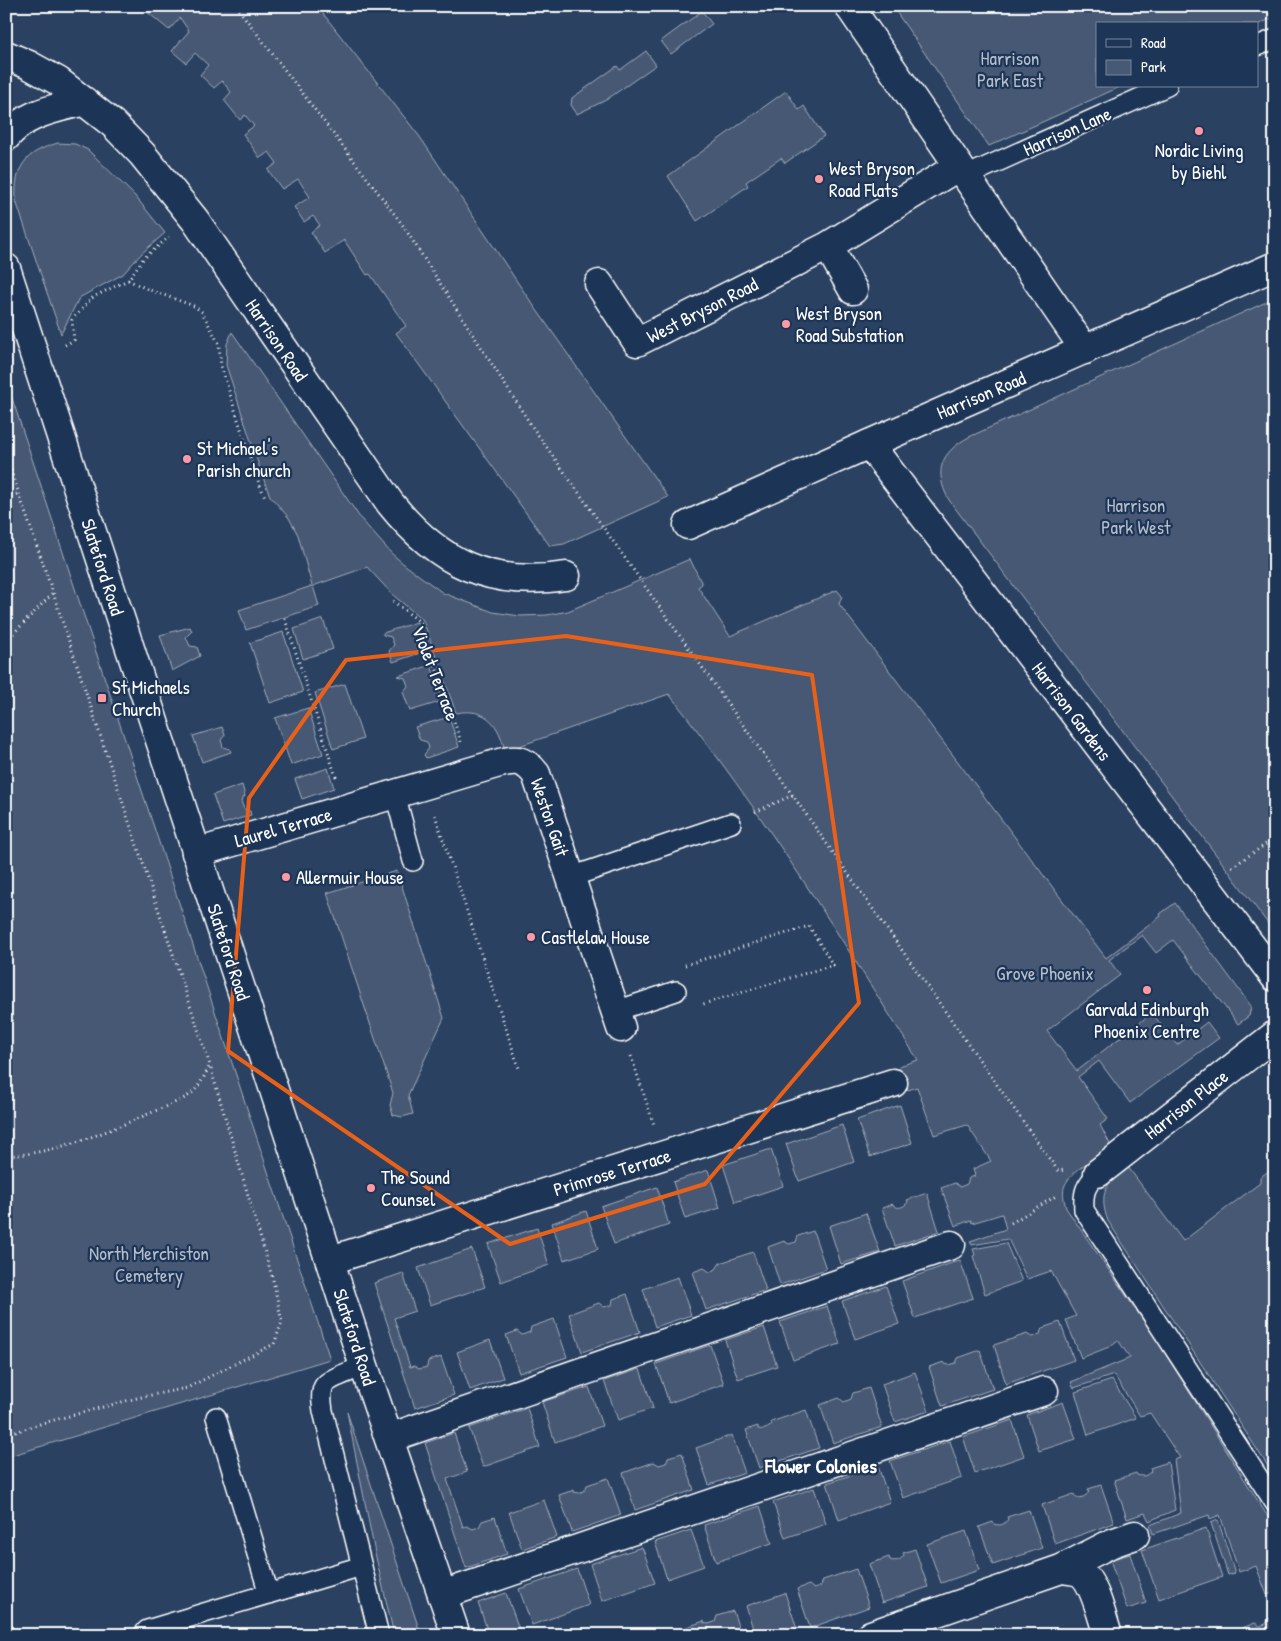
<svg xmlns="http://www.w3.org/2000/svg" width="1281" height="1641" font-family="'Patrick Hand',sans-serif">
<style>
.green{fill:#465975;stroke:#a2acba}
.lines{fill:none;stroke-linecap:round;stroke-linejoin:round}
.lane-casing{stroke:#fff;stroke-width:22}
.street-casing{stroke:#fff;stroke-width:31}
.secondary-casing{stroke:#fff;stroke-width:31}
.primary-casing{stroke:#fff;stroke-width:31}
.path{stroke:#fff;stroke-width:3;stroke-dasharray:1 4;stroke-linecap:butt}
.lane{stroke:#1d3557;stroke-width:19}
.street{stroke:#1d3557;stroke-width:28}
.secondary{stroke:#1d3557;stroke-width:28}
.primary{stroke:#1d3557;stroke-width:28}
.marked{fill:none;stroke:#e96118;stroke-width:4;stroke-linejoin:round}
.poi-dot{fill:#ff9aa2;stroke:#1d3557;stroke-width:2}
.labels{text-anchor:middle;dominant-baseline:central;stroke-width:4.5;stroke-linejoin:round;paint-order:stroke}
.park-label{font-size:19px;fill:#b5bdc8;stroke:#1d3557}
.street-label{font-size:19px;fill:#fff;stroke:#1d3557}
.poi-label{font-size:19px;fill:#fff;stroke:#1d3557;text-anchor:start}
.neighbourhood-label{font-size:20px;font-weight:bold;fill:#fff;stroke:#1d3557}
</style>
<rect width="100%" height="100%" fill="#2a4161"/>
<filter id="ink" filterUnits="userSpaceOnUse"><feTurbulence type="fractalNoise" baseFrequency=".02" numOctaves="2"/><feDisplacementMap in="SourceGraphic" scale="10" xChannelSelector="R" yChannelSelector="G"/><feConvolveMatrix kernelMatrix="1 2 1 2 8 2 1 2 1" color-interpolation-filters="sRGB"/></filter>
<g filter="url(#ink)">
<path class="green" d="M140,6H317L420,137L520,286L668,497L564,544L550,546L396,333L406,326L370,274L367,275L344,240L325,253L311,232L320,225L313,216L304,222L294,207L310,197L298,179L282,189L268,170L277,163L269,152L260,158L243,134L254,126L245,115L240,120L224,100L231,92L222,81L214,88L200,75L208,65L195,53L186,63L172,51L189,31L180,18L169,30Z
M892,6H1275V17L1257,25V24H1097V86H1122L989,146Z
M702,11L712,24L671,54L661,41Z
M646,51L656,65L606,100L577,114L571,105L572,98L617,66L620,70Z
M786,91L799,110L804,106L824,136L785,163L781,158L746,182L748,186L697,221L668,176Z
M58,143L75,144L88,150L135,196L165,233L142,253L123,274L79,298L61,334L16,201C14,167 25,152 58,143Z
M1275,298V933L949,500C933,471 941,452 969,437Z
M232,332L361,519L391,553L405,565L443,593L493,612L520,616L547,615L568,611L690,559L702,584L698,587L730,636L837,590L842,596L839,604L1106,958L1161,916L1160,914L1175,903L1251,1006L1249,1016L1238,1024L1173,940L1156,953L1142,935L1109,960L1120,975L1047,1031L1077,1071L1152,1013L1177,1045L1207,1022L1219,1038L1130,1103L1099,1061L1078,1077L1108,1119L1100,1125L1111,1146C1099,1155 1071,1171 1065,1185C1062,1192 1064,1200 1066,1208L1156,1339L1275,1528V1592L1267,1595L1256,1566L1239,1572L1220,1515L1210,1519L1209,1515L1153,1534L1150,1525L1181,1513L1174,1460L1180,1458L1150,1413L1140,1416L1114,1375L1074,1388L1071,1382L1130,1358L1118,1340L1109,1347L1081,1358L1066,1320L1076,1316L1051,1271L1027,1279L1008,1239L972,1245L970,1241L1006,1229L1002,1214L972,1223L971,1220L955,1226L941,1188L955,1183L960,1187L967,1184L969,1178L975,1176L973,1169L991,1161L967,1125L934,1135L917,1087L908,1090L899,1066L918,1060C839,935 761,810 669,694L505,751C499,724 486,707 456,713L423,620L393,595L367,567L313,586L319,606L246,630L239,610L312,586L298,535L289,518L270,496L262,475L226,365L227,344Z
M6,380L330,1359L6,1457Z
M323,619L333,649L303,659L294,629Z
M417,622L426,651L393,662L389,651L394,645L391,637L383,635V633Z
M190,627L192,631L186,637L190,646L197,647L200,656L172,671L160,635Z
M283,632L303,692L270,703L250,643Z
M431,665L443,701L410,711L403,692L408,686L405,678L398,676Z
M345,684L363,739L333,749L315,693Z
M308,708L323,754L291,765L275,718Z
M449,717L459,747L426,758L424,755L429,748L427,742L420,740L415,727Z
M222,727L225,735L221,740L223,747L230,749L231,752L202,762L193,736Z
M328,768L334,788L302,799L295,779Z
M242,785L245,796L241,801L244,809L250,811L251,815L223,824L213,795Z
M397,871L444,1018L408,1095L413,1114L402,1117L393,1115L390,1105L393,1093L327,893Z
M900,1105L912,1143L870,1157L857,1120Z
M842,1125L854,1162L799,1181L786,1144Z
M771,1149L783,1186L735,1202L723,1165Z
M1128,1167L1183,1241L1260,1183V1177L1269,1171L1275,1179V1477L1108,1221C1098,1194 1106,1181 1128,1167Z
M708,1170L720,1208L685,1219L673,1182Z
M657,1187L669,1225L614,1244L601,1206Z
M927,1193L939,1231L895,1246L882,1208L893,1204L894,1206C899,1209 904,1207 908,1202L907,1200Z
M586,1211L598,1249L564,1260L552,1223Z
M866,1213L880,1252L841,1264L829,1226Z
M537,1228L549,1265L501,1282L488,1244Z
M813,1231L826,1269L780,1285L768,1247L784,1241L789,1244L796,1242L798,1236Z
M1006,1243L1022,1281L985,1294L973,1256L975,1255L973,1249Z
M472,1249L485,1287L430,1305L418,1268Z
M753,1252L766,1290L706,1310L693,1272L704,1268L710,1272L716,1269L720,1263Z
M960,1260L973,1298L915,1318L902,1281Z
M403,1273L415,1311L394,1318L410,1367L414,1366L419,1369L427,1367L428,1361L441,1357L454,1395L415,1408L374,1283Z
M678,1277L691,1315L655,1327L643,1289Z
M886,1286L899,1324L855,1339L842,1301Z
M627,1294L640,1332L582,1352L569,1314L599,1303L604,1307L612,1305L613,1299Z
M827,1306L840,1344L793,1360L780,1322Z
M554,1319L567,1357L519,1373L506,1335L517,1331L522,1335L530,1332L531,1327Z
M1060,1322L1074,1360L1006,1384L994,1345L1027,1334L1028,1335L1033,1337L1040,1334L1042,1328Z
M764,1327L777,1366L738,1379L725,1340Z
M490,1340L503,1378L470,1390L457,1352Z
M710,1345L724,1384L669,1403L656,1364Z
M980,1350L993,1389L942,1406L929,1367L944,1362L945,1364L949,1365L956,1363L958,1358Z
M640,1369L653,1408L618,1420L604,1381Z
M915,1372L929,1411L895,1422L882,1384Z
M1112,1380L1136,1418L1088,1435L1075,1392Z
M589,1387L602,1426L555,1442L542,1402Z
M869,1388L882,1427L833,1443L820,1405L839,1398L844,1402L851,1399L853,1393Z
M1063,1402L1076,1439L1039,1451L1027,1415Z
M527,1408L540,1447L483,1467L469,1428Z
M806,1410L819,1448L759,1468L746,1430L758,1426V1429C764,1430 768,1429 772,1424L771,1422Z
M347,1412L421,1635H394L375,1553Z
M1012,1420L1024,1456L975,1473L963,1437Z
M454,1433L467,1472L447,1479L463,1527L467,1526L473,1529L479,1527L482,1521L495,1517L507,1554L466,1568L425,1443Z
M732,1435L745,1473L709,1485L696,1448Z
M950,1441L962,1478L903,1498L890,1461Z
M682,1453L694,1490L635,1510L623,1473L654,1462L659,1465L666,1463L668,1457Z
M1168,1462L1175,1510L1149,1521L1145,1513L1127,1519L1114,1480L1136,1473L1137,1475C1143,1477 1147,1476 1151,1471L1150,1468Z
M878,1466L890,1502L839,1520L827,1483Z
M608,1478L621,1515L572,1532L559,1495L574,1490V1492L579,1493L585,1490L587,1485Z
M1101,1485L1114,1523L1055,1544L1042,1505L1074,1494L1075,1497C1081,1499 1085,1497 1089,1492L1088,1489Z
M814,1488L826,1524L785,1538L773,1502Z
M544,1500L557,1537L522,1549L509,1512Z
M760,1506L772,1543L716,1562L704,1525Z
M1029,1510L1042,1548L993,1565L979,1527L993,1522L994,1524C1000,1526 1004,1525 1008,1519L1007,1517Z
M1218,1520L1235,1573L1228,1575L1211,1523Z
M1206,1528L1222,1577L1159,1599L1142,1550Z
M691,1530L704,1566L667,1579L655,1542Z
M966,1531L979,1570L941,1583L927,1544Z
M642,1547L655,1583L602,1601L590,1564Z
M915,1549L928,1587L882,1603L869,1564L889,1557L890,1560C896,1562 901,1560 904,1555L903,1553Z
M1130,1554L1146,1603L1127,1609L1110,1560Z
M577,1569L589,1605L532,1625L519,1589Z
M856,1569L869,1607L810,1628L797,1589L809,1585L814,1589L821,1586L823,1580Z
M506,1593L519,1629L504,1635H489L478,1603Z
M785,1593L798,1632L789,1635H755L746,1606Z
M733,1611L741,1635H673L672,1632L704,1621V1623L708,1624L715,1622L717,1616Z
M1275,1617V1635H1245L1242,1628L1255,1623L1260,1626L1266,1624L1268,1619Z"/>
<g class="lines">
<defs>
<path id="lane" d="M1257,46L1275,39
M966,176L1167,86
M395,794L413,861
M571,877L731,823
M616,1011L676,991
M1098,1173C1085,1186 1083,1192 1084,1210L1275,1503
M364,1366C355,1370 329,1378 324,1386C320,1393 322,1404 323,1411L379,1635
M216,1417L269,1594
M143,1635L147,1630L362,1566"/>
<path id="street" d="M849,6L1085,350
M828,246L853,290
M599,284L637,342L828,246L959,166
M869,444L1275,977
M196,853L496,764C514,759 524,758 536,774L621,1028
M1098,1173L1275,1035
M331,1260L893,1083
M389,1438L951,1245
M1061,1569L1112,1543L1135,1535
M442,1595L1044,1391
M871,1635L1061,1569C1068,1570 1075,1570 1081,1573C1095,1583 1102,1619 1108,1635"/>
<path id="secondary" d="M6,55L29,65L58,81L113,124L142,154L195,220L390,503C438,563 490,588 566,576
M6,137C27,112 55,109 84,101
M688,525L869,444L1275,266"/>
<path id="primary" d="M6,268L364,1366L456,1635"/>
</defs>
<use href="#lane" class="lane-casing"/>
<use href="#street" class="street-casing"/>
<use href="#secondary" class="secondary-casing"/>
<use href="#primary" class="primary-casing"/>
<path class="path" d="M236,6L402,224L531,425L1058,1171L1065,1170
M380,6L382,9L385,6
M128,280L147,289L194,306L202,312L219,344L221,366L256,476L265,497
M65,345L74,340L72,320L93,297L128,280L143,259L169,237
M6,456L53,593L210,1065C205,1075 200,1086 191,1094C180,1102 165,1106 153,1112C106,1132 58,1153 6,1156
M6,496L18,494
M393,601L421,623L461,742
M285,619L337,780
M6,641L53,593
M755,812L793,795
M435,815L520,1071
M1232,867L1275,838
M685,965L809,926L833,965L700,1005
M631,1056L654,1125
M1011,1223L1056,1196
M6,1435L43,1423L137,1398L187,1388L274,1344L282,1322L273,1280L210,1066"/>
<use href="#lane" class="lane"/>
<use href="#street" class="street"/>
<use href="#secondary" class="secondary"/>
<use href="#primary" class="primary"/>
</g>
</g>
<path class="marked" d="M566,636L812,675L859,1003L705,1184L510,1244L228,1051L249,798L346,660Z"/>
<g class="poi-dot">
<circle cx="1199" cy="131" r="5"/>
<circle cx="819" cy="179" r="5"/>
<circle cx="786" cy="324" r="5"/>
<circle cx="187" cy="459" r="5"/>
<rect x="97" y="693" width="10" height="10" rx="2.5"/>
<circle cx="286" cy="877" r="5"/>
<circle cx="531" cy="937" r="5"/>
<circle cx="1147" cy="990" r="5"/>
<circle cx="371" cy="1188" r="5"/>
</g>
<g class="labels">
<g class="park-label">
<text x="1010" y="58">Harrison<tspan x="1010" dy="22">Park East</tspan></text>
<text x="1136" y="505">Harrison<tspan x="1136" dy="22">Park West</tspan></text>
<text x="1045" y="973">Grove Phoenix</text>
<text x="149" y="1253">North Merchiston<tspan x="149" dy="22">Cemetery</tspan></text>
</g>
<g class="street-label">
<text transform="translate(1067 131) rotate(-24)">Harrison Lane</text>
<text transform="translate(702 310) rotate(-27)">West Bryson Road</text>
<text transform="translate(277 340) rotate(56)">Harrison Road</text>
<text transform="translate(981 395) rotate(-23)">Harrison Road</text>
<text transform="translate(103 567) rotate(72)">Slateford Road</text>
<text transform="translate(436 673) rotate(69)">Violet Terrace</text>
<text transform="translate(1072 711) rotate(53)">Harrison Gardens</text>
<text transform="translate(550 817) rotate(71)">Weston Gait</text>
<text transform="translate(283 827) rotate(-16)">Laurel Terrace</text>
<text transform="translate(229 952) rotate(72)">Slateford Road</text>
<text transform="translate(1186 1104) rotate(-38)">Harrison Place</text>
<text transform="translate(612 1172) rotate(-17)">Primrose Terrace</text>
<text transform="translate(355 1337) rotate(72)">Slateford Road</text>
</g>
<g class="poi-label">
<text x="1199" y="150" text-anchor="middle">Nordic Living<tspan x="1199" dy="22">by Biehl</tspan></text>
<text x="829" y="168">West Bryson<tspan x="829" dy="22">Road Flats</tspan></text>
<text x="796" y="313">West Bryson<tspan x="796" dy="22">Road Substation</tspan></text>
<text x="197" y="448">St Michael's<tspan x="197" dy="22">Parish church</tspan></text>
<text x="112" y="687">St Michaels<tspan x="112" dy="22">Church</tspan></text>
<text x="296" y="877">Allermuir House</text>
<text x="541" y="937">Castlelaw House</text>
<text x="1147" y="1009" text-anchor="middle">Garvald Edinburgh<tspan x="1147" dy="22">Phoenix Centre</tspan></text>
<text x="381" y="1177">The Sound<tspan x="381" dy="22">Counsel</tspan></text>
</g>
<g class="neighbourhood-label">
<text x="821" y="1465">Flower Colonies</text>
</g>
</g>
<rect width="1281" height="1641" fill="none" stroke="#1d3557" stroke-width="25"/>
<rect x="12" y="12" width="1256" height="1616" fill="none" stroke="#fff" stroke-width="2" filter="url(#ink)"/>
<rect x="1096" y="22" width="162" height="65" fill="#1d3557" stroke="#77869a"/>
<rect x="1106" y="39" width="25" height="8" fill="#1d3557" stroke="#77869a"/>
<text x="1141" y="48" font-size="15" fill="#ffffff">Road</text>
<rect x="1106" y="60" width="25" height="15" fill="#465975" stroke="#77869a"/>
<text x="1141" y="72" font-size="15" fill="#ffffff">Park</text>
</svg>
